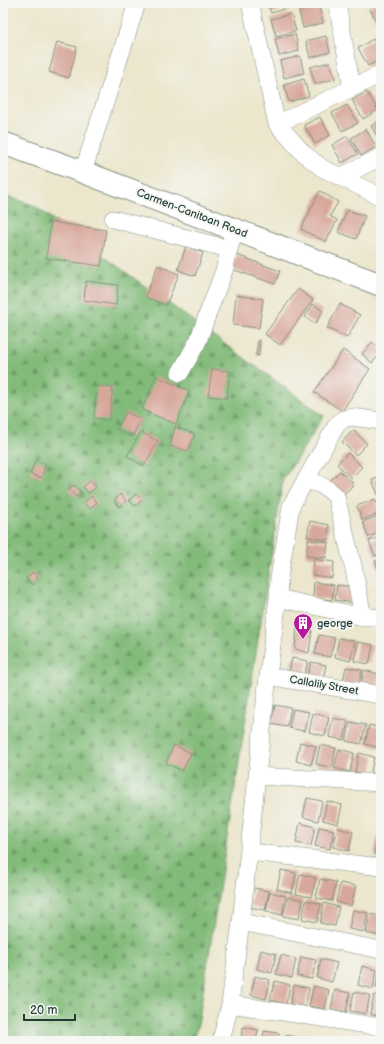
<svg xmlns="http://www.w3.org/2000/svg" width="384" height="1044" font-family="'Balsamiq Sans',sans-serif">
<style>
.forest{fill:url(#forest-firs);stroke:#517c57}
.building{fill:#d8a79b}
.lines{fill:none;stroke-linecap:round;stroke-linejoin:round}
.minor-casing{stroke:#859280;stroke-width:18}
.major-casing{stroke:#859280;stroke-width:24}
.minor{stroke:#fff;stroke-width:17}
.major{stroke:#fff;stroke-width:22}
.labels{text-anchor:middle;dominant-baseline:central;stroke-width:4;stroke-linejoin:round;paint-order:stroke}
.street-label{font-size:11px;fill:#1f3d34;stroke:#f6f6f2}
.poi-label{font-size:11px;fill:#1f3d34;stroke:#f6f6f2;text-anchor:start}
</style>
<defs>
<pattern id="forest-firs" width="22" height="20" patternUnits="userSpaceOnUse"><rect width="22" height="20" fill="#83bc7a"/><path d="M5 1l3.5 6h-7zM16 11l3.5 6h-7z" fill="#6b9a65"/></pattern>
</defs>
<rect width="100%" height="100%" fill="#f6f6f2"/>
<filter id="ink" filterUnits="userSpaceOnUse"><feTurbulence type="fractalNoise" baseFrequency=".025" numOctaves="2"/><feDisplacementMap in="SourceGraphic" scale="8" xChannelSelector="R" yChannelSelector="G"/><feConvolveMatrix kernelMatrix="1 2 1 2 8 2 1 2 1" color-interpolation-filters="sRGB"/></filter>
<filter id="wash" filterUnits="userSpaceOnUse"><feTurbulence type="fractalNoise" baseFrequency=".012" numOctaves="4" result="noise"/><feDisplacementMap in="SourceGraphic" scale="16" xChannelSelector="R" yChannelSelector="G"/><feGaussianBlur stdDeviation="0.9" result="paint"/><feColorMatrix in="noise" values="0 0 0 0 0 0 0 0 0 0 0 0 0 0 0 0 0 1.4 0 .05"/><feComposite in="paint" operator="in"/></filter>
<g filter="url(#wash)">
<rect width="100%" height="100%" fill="#ebe6cc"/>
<path class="forest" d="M3,195L33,205L324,416L283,480L198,1024L193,1041H3Z"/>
<g id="blocks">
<path class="building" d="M268,3H290L291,7L271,13Z
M377,3H381V25L379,26L369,8Z
M319,6L323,23L303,28L299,11Z
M291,14L296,31L276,36L271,19Z
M295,34L299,51L279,56L275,39Z
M326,36L330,52L310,58L306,41Z
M373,39L381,53V59L368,66L358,48Z
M57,42L77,47L69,78L49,72Z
M300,56L304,73L284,78L280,61Z
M330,62L335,79L315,84L310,67Z
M304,79L309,96L289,102L284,85Z
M367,92L378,110L363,119L352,100Z
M347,105L358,123L342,131L332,113Z
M320,117L330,135L315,144L304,125Z
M381,120V143L371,126Z
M366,129L376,147L361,156L351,138Z
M347,136L358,154L342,163L332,145Z
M320,191L338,202L330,216L337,220L326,242L301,229Z
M347,210L365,216L356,239L338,232Z
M51,222L106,230L101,266L46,258Z
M186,246L203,253L195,276L178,270Z
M237,255L280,271L275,284L232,269Z
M158,265L179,274L166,305L145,297Z
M86,281L118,285L116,305L84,300Z
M298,289L313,300L280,345L265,334Z
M236,295L263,299L259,328L233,325Z
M313,304L323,311L315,324L305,317Z
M340,304L360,315L347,338L327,328Z
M258,340L260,341L259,356L256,355Z
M372,342L381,350V353L372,363L362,354Z
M343,350L370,369L342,411L314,392Z
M212,369L230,371L227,398L208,396Z
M156,376L190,391L176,424L142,410Z
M97,386L113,388L109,420L94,418Z
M126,412L141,419L132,437L117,429Z
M175,427L195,434L188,451L170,446Z
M353,430L367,444L356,455L342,442Z
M141,432L158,441L144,466L127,456Z
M348,453L362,467L351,478L337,464Z
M36,460L46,464L41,478L30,474Z
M340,471L354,484L343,495L329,482Z
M381,477V494L378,495L372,480Z
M90,481L96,487L89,493L83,487Z
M74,485L81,492L76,497L69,490Z
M120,494L126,501L120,507L114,501Z
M136,494L142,500L135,506L129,500Z
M91,496L97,502L90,509L84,503Z
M375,499L381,513L362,520L357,506Z
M381,515V532L368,537L363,522Z
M310,521L329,525L327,540L307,537Z
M381,537V554L375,556L369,541Z
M308,540L328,542L326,558L306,556Z
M314,559L334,562L332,578L313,575Z
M381,559V577L375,561Z
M33,572L38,578L32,585L26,579Z
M314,582L334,585L332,600L313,598Z
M337,585L357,587L355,603L335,600Z
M297,626L312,630L309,653L295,649Z
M319,635L335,638L330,657L315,654Z
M339,638L355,641L350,661L335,657Z
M358,642L373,645L369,664L354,661Z
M292,658L308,661L303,681L288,677Z
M311,662L326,665L322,684L306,681Z
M346,667L362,670L358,689L342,686Z
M364,670L379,674L375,693L360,689Z
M275,705L291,708L287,727L271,724Z
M293,709L309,712L304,731L289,728Z
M313,713L329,717L325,736L309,732Z
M333,718L348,721L344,740L329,737Z
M350,722L366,725L361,744L346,741Z
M369,725L381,728L380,748L365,744Z
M300,742L316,746L311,765L296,761Z
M174,745L191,753L182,771L166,763Z
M320,745L336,748L332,768L316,764Z
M339,749L354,753L350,772L334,768Z
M359,753L374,757L370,776L355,772Z
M307,798L322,801L318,821L303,817Z
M327,801L342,805L338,824L323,820Z
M300,823L315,827L311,846L296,843Z
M319,827L334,830L330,849L315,846Z
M338,828L353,832L349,851L333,847Z
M378,835L381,836V856L374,854Z
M281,870L296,873L292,893L277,889Z
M300,874L316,878L311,897L296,894Z
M320,879L336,882L332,901L316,898Z
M340,883L356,886L351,906L336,902Z
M254,888L269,891L265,910L249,907Z
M270,892L286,896L282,915L266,911Z
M288,897L303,900L299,919L283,916Z
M306,900L321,904L317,922L302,919Z
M324,903L339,907L335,926L320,923Z
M353,910L368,913L364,932L349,929Z
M370,914L381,916V936L366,933Z
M261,950L276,954L272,973L257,969Z
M281,955L296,959L292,978L276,974Z
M301,957L316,960L312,979L297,976Z
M321,959L337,963L332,982L317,978Z
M362,966L377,970L373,989L358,985Z
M380,969H381V989L376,988Z
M255,976L270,980L266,999L251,995Z
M275,981L290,985L286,1004L270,1000Z
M294,985L309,988L305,1007L290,1004Z
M314,986L329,990L325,1009L309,1006Z
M335,990L350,993L346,1012L331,1009Z
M354,992L370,995L366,1014L350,1011Z
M374,995L381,996V1017L370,1014Z
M243,1027L258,1030L256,1041H240Z
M264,1031L279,1033L278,1041H262Z
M286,1035L301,1038V1041H285Z
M305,1037L323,1040L322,1041H304Z
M327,1039L337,1040V1041H327Z"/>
</g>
</g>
<g filter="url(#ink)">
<use href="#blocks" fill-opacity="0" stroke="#859280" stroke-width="1"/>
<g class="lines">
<defs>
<path id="minor" d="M250,3L277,124L304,154L322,168L381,197
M337,3L352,88
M277,124L381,74
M83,172L137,3
M340,177L381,157
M113,219L229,249
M180,373L198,341L208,313L224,271L234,229
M306,480C319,483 326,487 336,496L354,570L363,617
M278,598L363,617H381
M268,676L381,695
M257,776L381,783
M249,852L381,867
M241,922L381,950
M230,1004L381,1027
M221,1041L230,1004L241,922L268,676L278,598L279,578L291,506L336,426L343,419L352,417L381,421"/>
<path id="major" d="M3,143L83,172L381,285"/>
</defs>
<use href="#minor" class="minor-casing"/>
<use href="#major" class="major-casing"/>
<use href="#minor" class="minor"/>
<use href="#major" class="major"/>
</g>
</g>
<defs>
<symbol id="building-pin" viewBox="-11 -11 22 30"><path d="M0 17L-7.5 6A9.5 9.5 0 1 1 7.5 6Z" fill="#b5179e" stroke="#f6f6f2"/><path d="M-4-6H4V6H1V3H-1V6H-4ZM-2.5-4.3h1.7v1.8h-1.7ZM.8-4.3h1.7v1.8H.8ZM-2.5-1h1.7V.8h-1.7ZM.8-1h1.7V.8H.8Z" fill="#fff"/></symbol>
</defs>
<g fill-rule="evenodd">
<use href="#building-pin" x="292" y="612" width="22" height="30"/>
</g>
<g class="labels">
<g class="street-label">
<text transform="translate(192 213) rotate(21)">Carmen-Canitoan Road</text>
<text transform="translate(324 685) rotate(10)">Callalily Street</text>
</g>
<g class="poi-label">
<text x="317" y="623">george</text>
</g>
</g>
<rect width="384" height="1044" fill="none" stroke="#f6f6f2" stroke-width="16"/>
<path d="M24 1014v6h51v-6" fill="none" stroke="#1f3d34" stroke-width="2"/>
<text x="30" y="1014" font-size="12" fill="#1f3d34" stroke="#f6f6f2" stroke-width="3" paint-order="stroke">20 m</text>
</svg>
